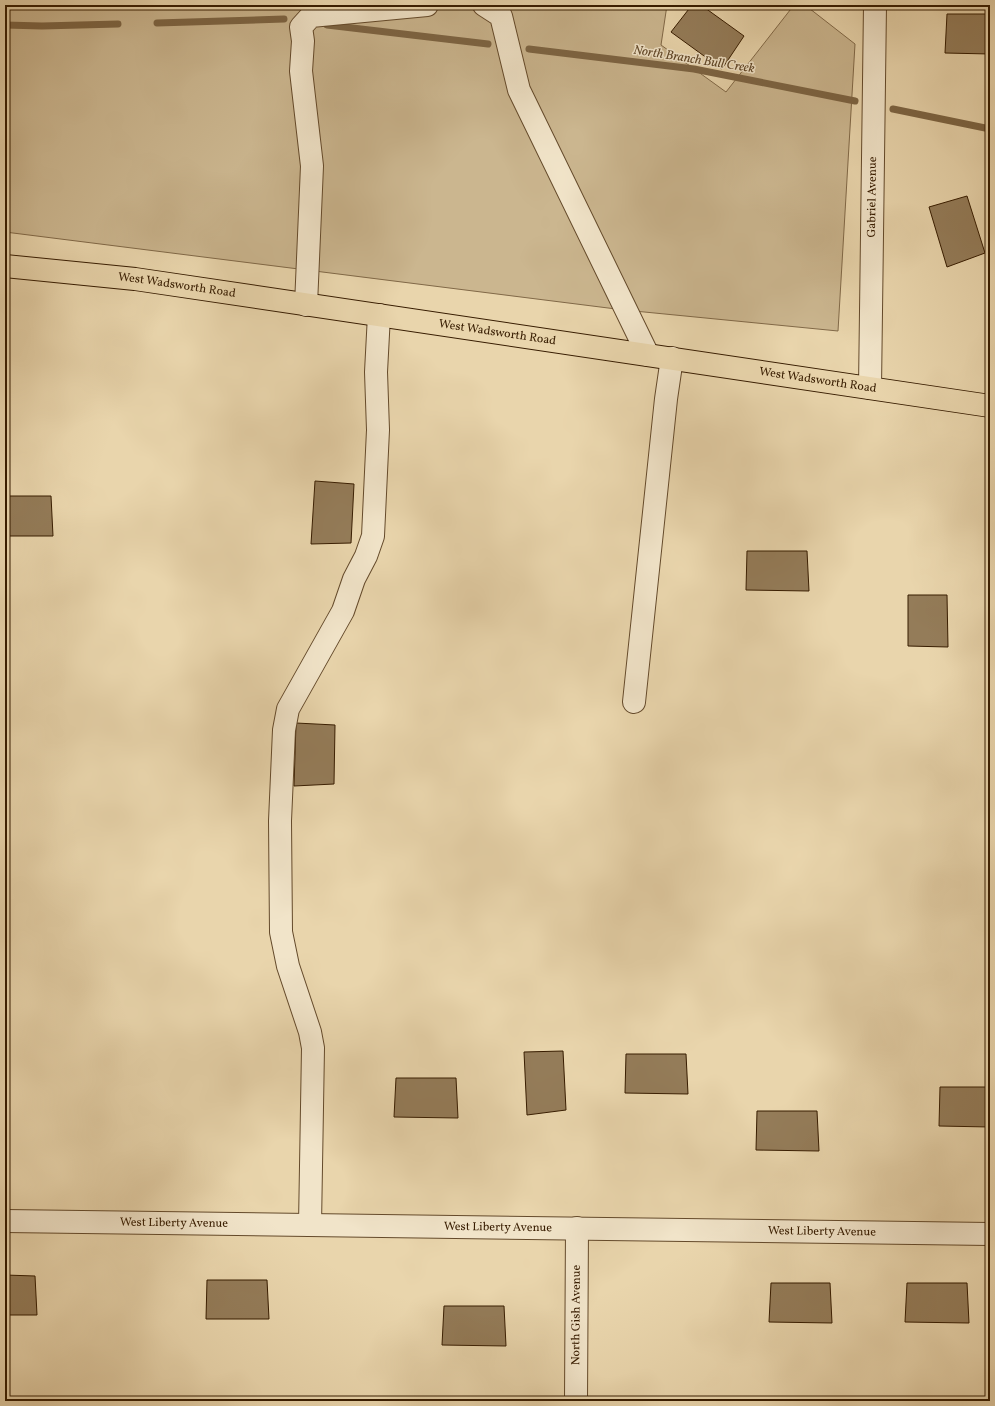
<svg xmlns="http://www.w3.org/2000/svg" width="995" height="1406" font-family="Vollkorn,serif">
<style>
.green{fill:#cbb68f;stroke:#816948}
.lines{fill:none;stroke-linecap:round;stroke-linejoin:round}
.stream{stroke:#7d6544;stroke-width:7}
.building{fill:#947c59;stroke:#371c00}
.minor-casing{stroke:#644a2b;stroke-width:24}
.major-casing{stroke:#371c00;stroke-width:24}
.minor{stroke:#f1e4c9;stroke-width:22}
.major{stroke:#e9d5ac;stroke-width:22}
.labels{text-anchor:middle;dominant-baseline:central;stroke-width:3;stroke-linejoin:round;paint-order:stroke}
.street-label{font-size:12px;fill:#371c00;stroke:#f1e4c9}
.water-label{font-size:13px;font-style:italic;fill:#604728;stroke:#f1e4c9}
</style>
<rect width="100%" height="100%" fill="#e9d5ac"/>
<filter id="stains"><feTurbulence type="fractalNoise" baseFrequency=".005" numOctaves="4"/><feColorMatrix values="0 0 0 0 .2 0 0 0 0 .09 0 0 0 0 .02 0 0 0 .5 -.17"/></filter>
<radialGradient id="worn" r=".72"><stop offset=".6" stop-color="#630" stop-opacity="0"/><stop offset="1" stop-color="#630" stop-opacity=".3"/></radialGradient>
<path class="green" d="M5,5H667L661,45L726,92L794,5H805L855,44L838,331L624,310L5,232Z"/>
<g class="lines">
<path class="stream" d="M157,23L284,19
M5,25L42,26L118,24
M327,25L488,44
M529,49L694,69L855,101
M893,109L990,129"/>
</g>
<path class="building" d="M692,5H701L744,36L722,69L671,32Z
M947,14H990V54L945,53Z
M967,196L985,253L947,267L929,207Z
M315,481L354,484L351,543L311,544Z
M5,496H51L53,536H5Z
M747,551H807L809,591L746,590Z
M908,595H947L948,647L908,646Z
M296,723L335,725L334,784L294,786Z
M563,1051L566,1110L527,1115L524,1052Z
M626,1054H686L688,1094L625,1093Z
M396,1078H456L458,1118L394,1117Z
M940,1087H990V1127L939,1126Z
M757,1111H817L819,1151L756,1150Z
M5,1275L35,1276L37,1315H5Z
M207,1280H267L269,1319H206Z
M771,1283H830L832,1323L769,1322Z
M907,1283H967L969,1323L905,1322Z
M444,1306H504L506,1346L442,1345Z"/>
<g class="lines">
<defs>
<g id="minor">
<path d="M484,5L501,16L519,90L648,355"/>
<path d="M306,305L312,166L301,71L303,41L301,27L311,16L427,5"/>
<path id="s1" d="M870,388L875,5"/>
<path d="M634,702L666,399L672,358"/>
<path id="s2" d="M5,1221L990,1234"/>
<path d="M310,1225L313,1048L310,1032L288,966L281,932L280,821L284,730L288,709L343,611L354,579L366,556L373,536L378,430L376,372L379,315"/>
<path id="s3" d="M576,1401L577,1228"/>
</g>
<g id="major">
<path id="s4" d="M5,266L135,279L990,406"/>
</g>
</defs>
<use href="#minor" class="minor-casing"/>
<use href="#major" class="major-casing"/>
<use href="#minor" class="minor"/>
<use href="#major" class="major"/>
</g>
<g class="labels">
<g class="street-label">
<text stroke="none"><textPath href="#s1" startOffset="191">Gabriel Avenue</textPath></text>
<text stroke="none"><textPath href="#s4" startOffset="173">West Wadsworth Road</textPath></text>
<text stroke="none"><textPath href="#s4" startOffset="497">West Wadsworth Road</textPath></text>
<text stroke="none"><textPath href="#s4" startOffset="821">West Wadsworth Road</textPath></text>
<text stroke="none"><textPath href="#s2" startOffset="169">West Liberty Avenue</textPath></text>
<text stroke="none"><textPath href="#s2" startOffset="493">West Liberty Avenue</textPath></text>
<text stroke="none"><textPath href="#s2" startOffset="817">West Liberty Avenue</textPath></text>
<text stroke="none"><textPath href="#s3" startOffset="86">North Gish Avenue</textPath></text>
</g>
<g class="water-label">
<text transform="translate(694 60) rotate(9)">North Branch Bull Creek</text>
</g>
</g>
<rect width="995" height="1406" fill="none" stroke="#e9d5ac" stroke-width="20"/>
<rect x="6" y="6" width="983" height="1394" fill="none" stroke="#371c00" stroke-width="2"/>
<rect x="10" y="10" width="975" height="1386" fill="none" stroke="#371c00"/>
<rect width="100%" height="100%" filter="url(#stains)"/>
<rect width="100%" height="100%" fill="url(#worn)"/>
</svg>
